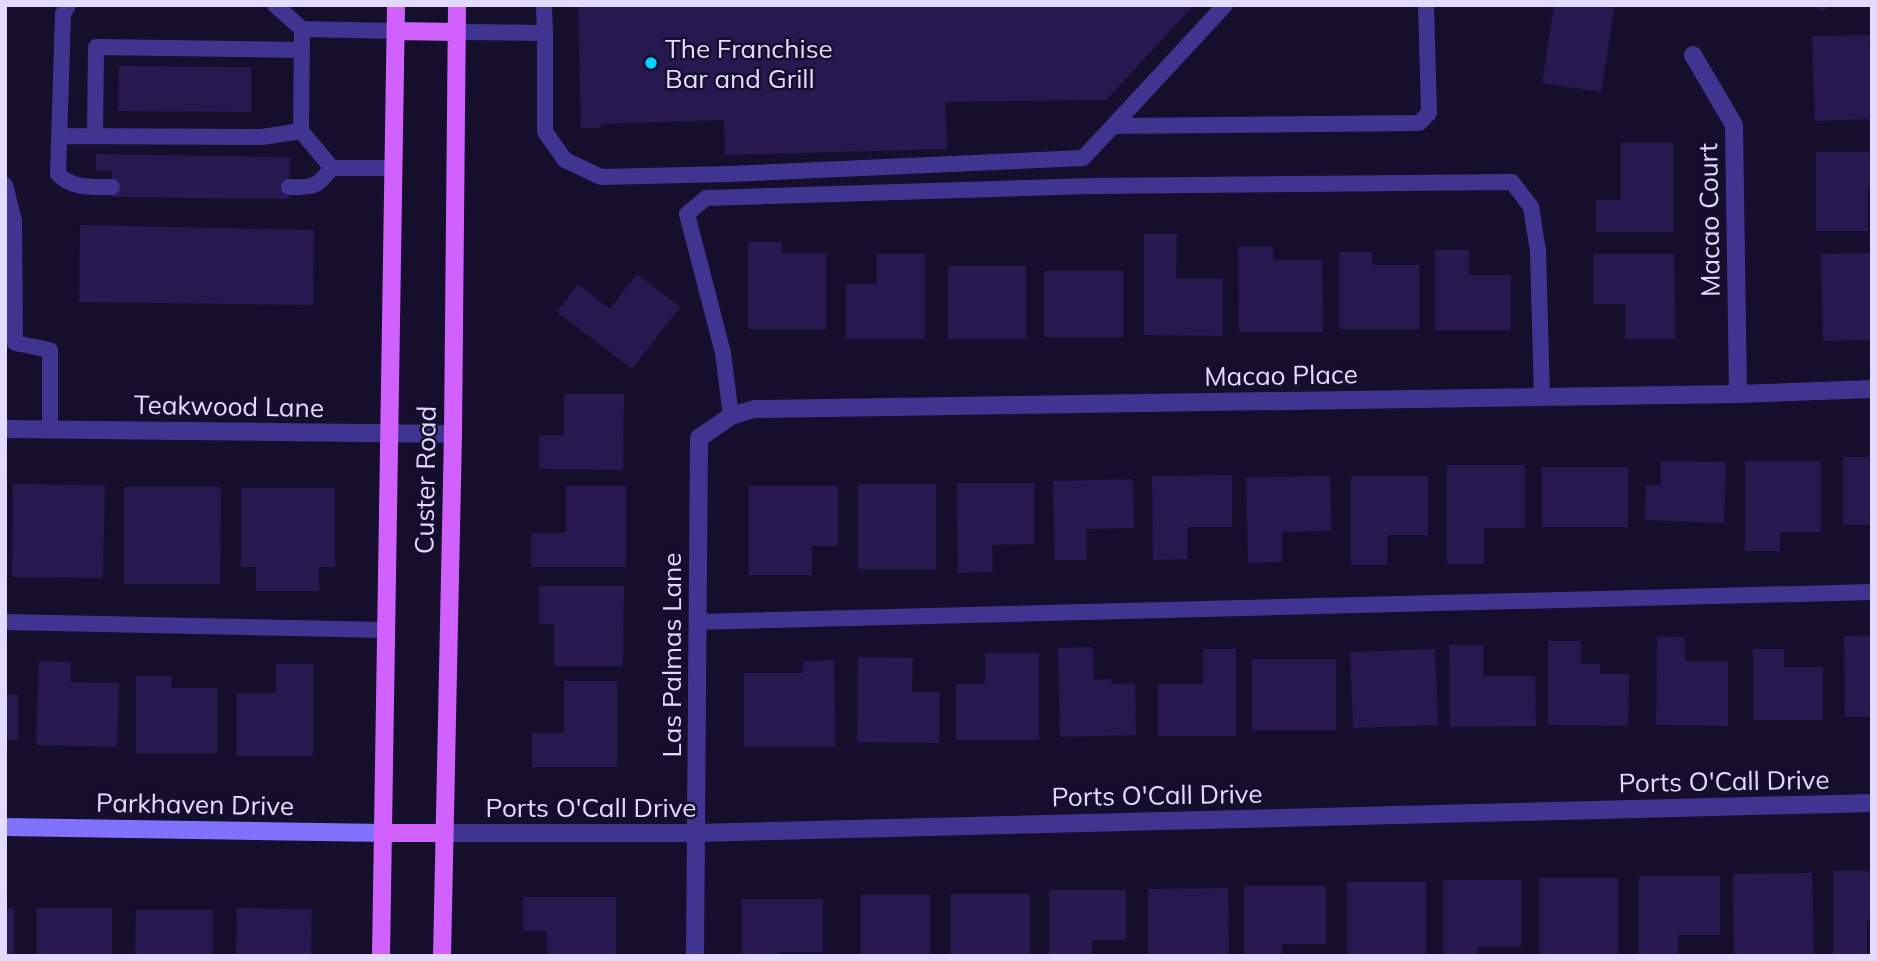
<svg xmlns="http://www.w3.org/2000/svg" width="1877" height="961" font-family="Mulish,sans-serif">
<style>
.building{fill:#281850}
.lines{fill:none;stroke-linecap:round;stroke-linejoin:round}
.lane{stroke:#403491;stroke-width:16}
.street{stroke:#403491;stroke-width:18}
.secondary{stroke:#8171ff;stroke-width:18}
.primary{stroke:#d161ff;stroke-width:18}
.poi-dot{fill:#06d1ff;stroke:#160e2d;stroke-width:2.5}
.labels{text-anchor:middle;dominant-baseline:central;stroke-width:5;stroke-linejoin:round;paint-order:stroke}
.poi-label{font-size:26px;fill:#e2daff;stroke:#160e2d;text-anchor:start}
.street-label{font-size:26px;fill:#e2daff;stroke:#160e2d}
</style>
<rect width="100%" height="100%" fill="#160e2d"/>
<path class="building" d="M578,5H1194L1106,100L945,102L947,149L725,155L724,120L601,124V128H581Z
M1554,5H1615L1601,92L1542,83Z
M1810,5H1827L1824,11Z
M1872,35V58H1870L1872,119L1815,121L1812,36Z
M119,66L251,67V112L118,111Z
M1621,143H1673V232H1596V200H1621Z
M1816,152H1872V187H1868V231H1816Z
M96,154L290,157L289,199L112,197V171H96Z
M80,225L314,230L313,305L79,302Z
M1144,234H1177L1176,279H1223V336L1144,335Z
M748,242H782V253H826V329H748Z
M1238,247H1273L1274,260H1322L1323,332H1239Z
M1435,250H1469V275H1511V330H1435Z
M1339,252H1372V265H1419V329H1339Z
M1872,253V340L1823,341L1821,254Z
M877,254H925V339H846V284H877Z
M1593,254H1674L1675,339H1625V304H1593Z
M948,266H1026V339H948Z
M1044,271H1123V337H1044Z
M637,274L680,307L632,369L557,312L578,284L610,309Z
M564,394H624L623,470L539,469V435H564Z
M1843,457H1872V525H1843Z
M1661,461L1726,462L1724,523L1645,520L1646,485H1661Z
M1745,461H1821V532H1780V551H1745Z
M1447,465H1525V528H1484V564H1447Z
M1542,467H1628V527H1542Z
M1232,475V527H1187V559L1153,560L1152,476Z
M1330,476L1331,531L1282,532V562L1248,563L1246,477Z
M1351,476H1428V535H1387V565H1351Z
M1133,479L1134,528L1086,529L1087,560H1055L1053,481Z
M957,483H1034V544L992,545L993,572L958,573Z
M13,484L105,485L103,578L12,577Z
M858,484H936V569H858Z
M566,486H626V567H531V533H566Z
M749,486H838V546H812V575H749Z
M124,487H221L220,584H124Z
M241,488H335V567H319V591H256V567H241Z
M539,586H624L623,666H554V624H539Z
M1872,635V717H1845L1844,636Z
M1657,636L1685,637V661H1728V726L1656,725Z
M1548,641H1581V664H1600V674H1629L1628,726L1548,725Z
M1449,645H1483V676H1535L1536,726L1450,727Z
M1093,647L1094,680L1111,679V684L1135,683L1136,735L1060,737L1058,648Z
M1203,649H1236V736H1158V684H1203Z
M1435,649L1438,725L1353,728L1350,652Z
M1753,649H1784V667H1823V720H1753Z
M985,653H1039V740H956V684H985Z
M858,657L913,658L912,692H939V743L857,742Z
M1252,659H1336V730H1252Z
M834,660L835,747H744V673H803V661Z
M39,661L71,662V682L119,683L117,747L36,745Z
M276,664H313V756H237V693H276Z
M136,676H171V688H217V753H136Z
M564,681H617V767H532V733H564Z
M5,695H18V740H5Z
M1833,871H1872V921H1867V955H1833Z
M1812,873L1814,954H1734L1733,874Z
M1639,876H1720V935H1678V956H1639Z
M1539,878H1618V956H1539Z
M1443,880H1521V947H1478V956H1443Z
M1347,882H1426V956H1347Z
M1244,886H1326V944H1282V956H1244Z
M1228,888L1229,956H1148V889Z
M1049,890H1126V940H1092V956H1049Z
M951,894H1030V956H951Z
M861,895H930V956H861Z
M523,897H616V956H547V931H523Z
M742,899H823V952H778V956H742Z
M5,908H14V956H5Z
M37,908H112V956H37Z
M237,908L312,909L311,956H236Z
M136,910H213V956H135Z"/>
<g class="lines">
<path class="lane" d="M68,5L63,14L58,174C72,189 92,187 112,187
M275,5L302,29
M457,32L545,33L544,5
M545,33V132L565,160L601,177L730,174L1083,158L1113,126L1419,123L1429,113L1426,5
M1113,126L1225,5
M59,136L262,137L301,131
M95,136L96,47L302,50
M332,168L301,131L302,29L396,31
M332,168H394
M5,185L14,221L15,343L50,350V430
M289,187C313,188 317,187 332,168
M731,416L723,353L687,214L706,198L1092,186L1512,182L1531,207L1538,251L1542,397
M5,622L387,630
M697,622L1872,592"/>
<path class="street" d="M1693,55L1734,125L1738,394
M5,429L453,434
M444,833H696L1872,803
M695,956L699,438L731,416L754,409L1738,394L1872,389"/>
<path class="secondary" d="M5,827L385,833"/>
<path class="primary" d="M396,31L457,32
M385,833H444
M381,956L396,5
M442,956L453,434L457,5"/>
</g>
<circle class="poi-dot" cx="651" cy="63" r="7"/>
<g class="labels">
<g class="poi-label">
<text x="665" y="48">The Franchise<tspan x="665" dy="30">Bar and Grill</tspan></text>
</g>
<g class="street-label">
<text transform="translate(1709 220) rotate(-91)">Macao Court</text>
<text transform="translate(1281 375) rotate(-1)">Macao Place</text>
<text transform="translate(229 406) rotate(1)">Teakwood Lane</text>
<text transform="translate(425 480) rotate(-89)">Custer Road</text>
<text transform="translate(671 655) rotate(-90)">Las Palmas Lane</text>
<text transform="translate(1724 781) rotate(-1)">Ports O'Call Drive</text>
<text transform="translate(1157 795) rotate(-1)">Ports O'Call Drive</text>
<text transform="translate(195 804) rotate(1)">Parkhaven Drive</text>
<text x="591" y="807">Ports O'Call Drive</text>
</g>
</g>
<rect width="1877" height="961" fill="none" stroke="#e2daff" stroke-width="14"/>
</svg>
